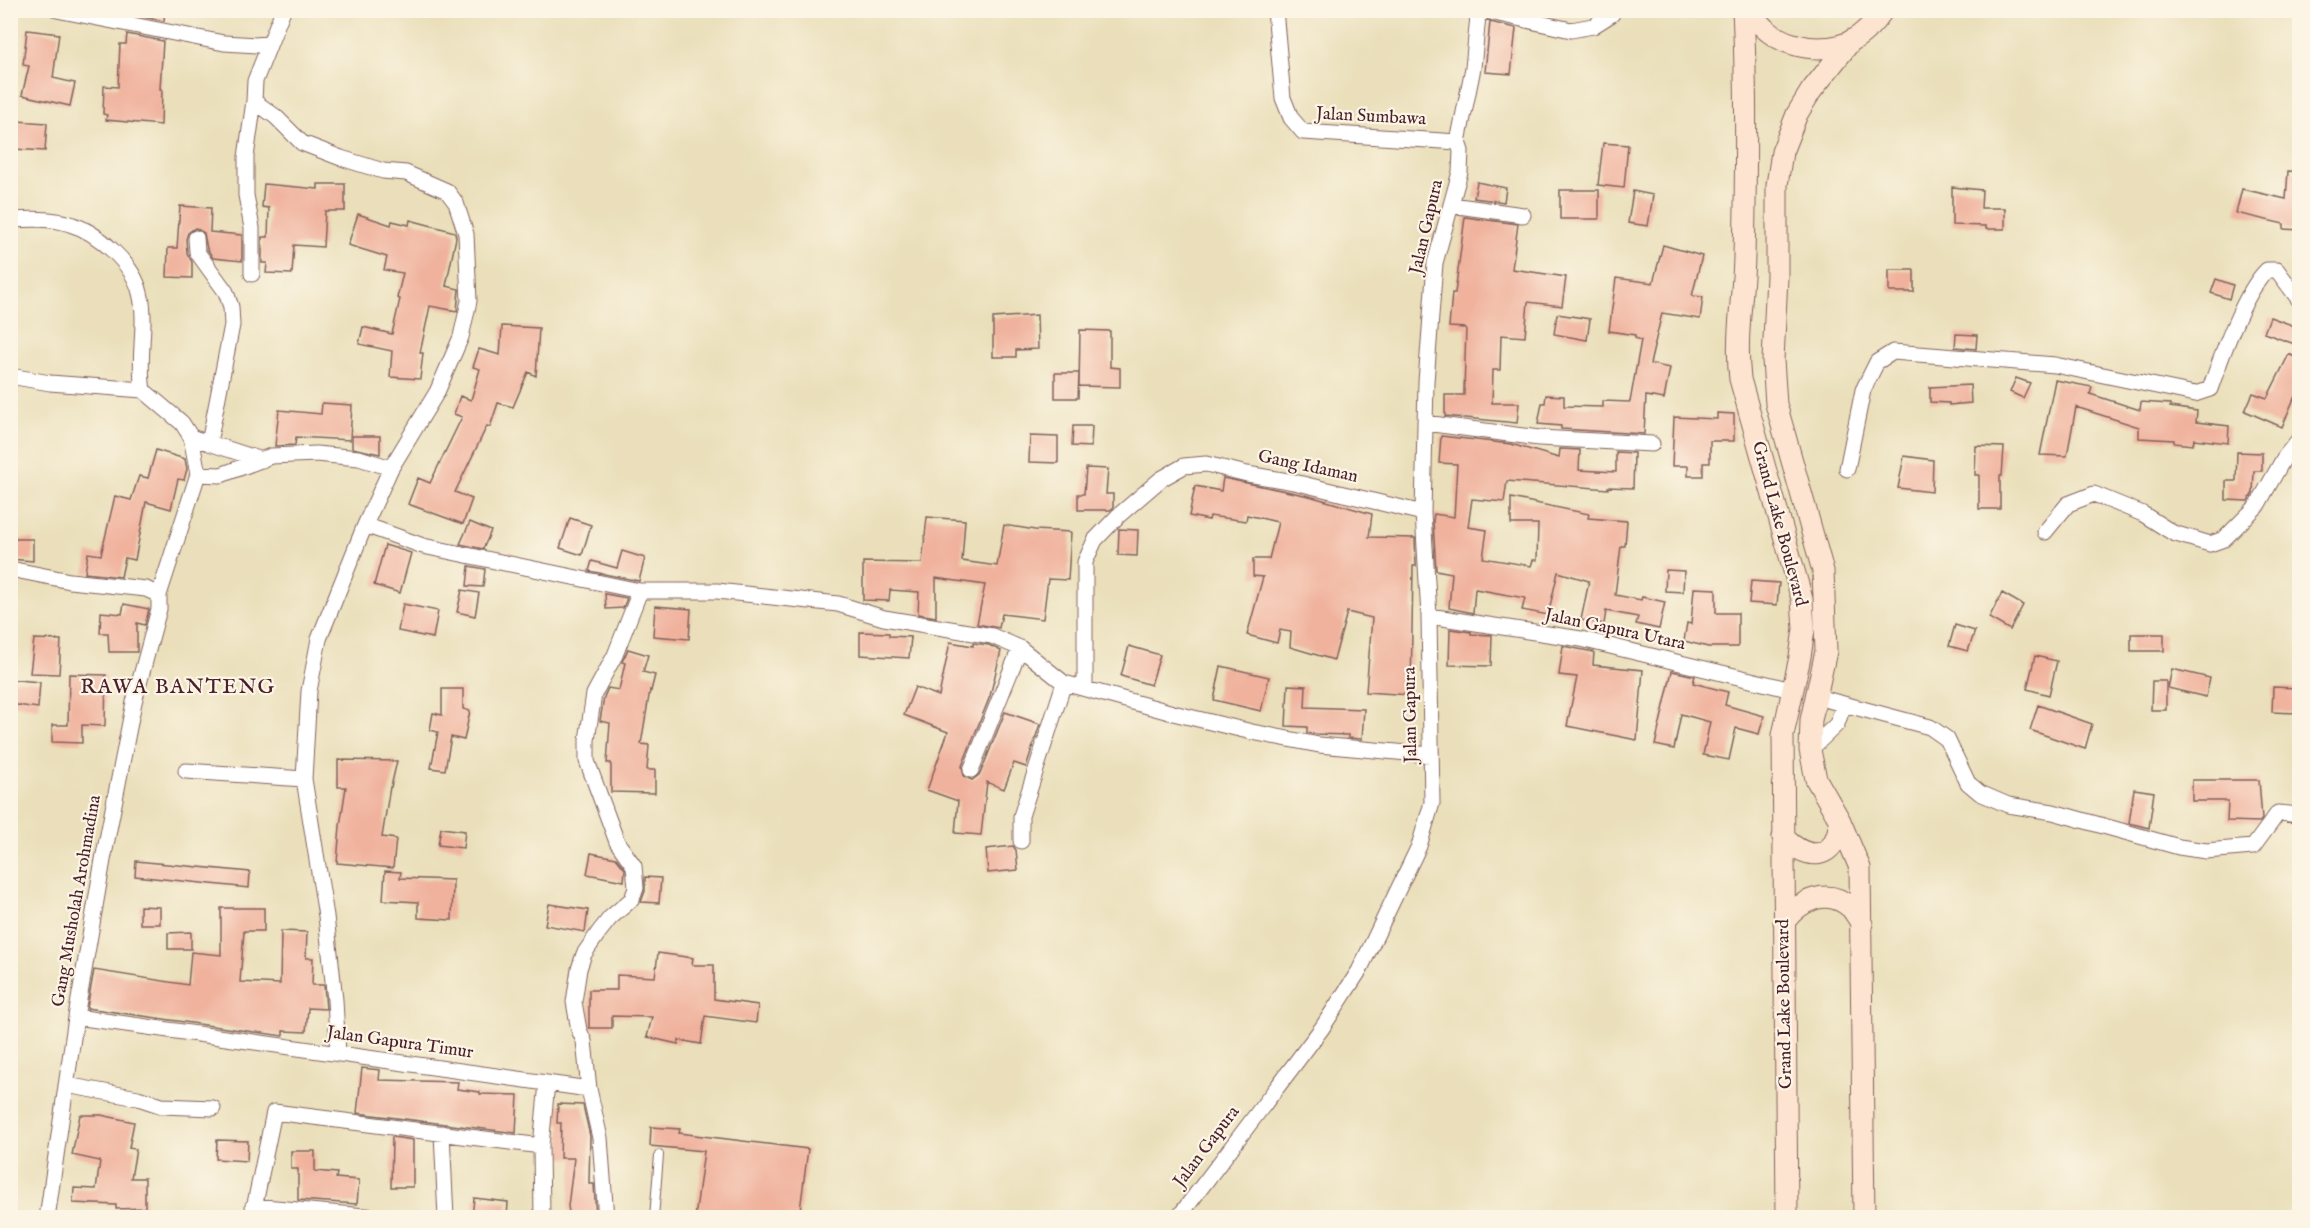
<svg xmlns="http://www.w3.org/2000/svg" width="2310" height="1228" font-family="'IM FELL English',serif">
<style>
.building{fill:#f0b29d}
.lines{fill:none;stroke-linecap:round;stroke-linejoin:round}
.lane-casing{stroke:#82625d;stroke-width:10}
.street-casing{stroke:#82625d;stroke-width:17}
.secondary-casing{stroke:#82625d;stroke-width:23}
.lane{stroke:#fff;stroke-width:8}
.street{stroke:#fff;stroke-width:15}
.secondary{stroke:#fde4d0;stroke-width:21}
.labels{text-anchor:middle;dominant-baseline:central;stroke-width:4.5;stroke-linejoin:round;paint-order:stroke}
.street-label{font-size:18px;fill:#4a1f2b;stroke:#fcf5e5}
.quarter-label{font-size:21px;letter-spacing:1.5px;fill:#4a1f2b;stroke:#fcf5e5}
</style>
<rect width="100%" height="100%" fill="#fcf5e5"/>
<filter id="ink" filterUnits="userSpaceOnUse"><feTurbulence type="fractalNoise" baseFrequency=".0167" numOctaves="2"/><feDisplacementMap in="SourceGraphic" scale="12" xChannelSelector="R" yChannelSelector="G"/><feConvolveMatrix kernelMatrix="1 2 1 2 8 2 1 2 1" color-interpolation-filters="sRGB"/></filter>
<filter id="wash" filterUnits="userSpaceOnUse"><feTurbulence type="fractalNoise" baseFrequency=".008" numOctaves="4" result="noise"/><feDisplacementMap in="SourceGraphic" scale="24" xChannelSelector="R" yChannelSelector="G"/><feGaussianBlur stdDeviation="1.35" result="paint"/><feColorMatrix in="noise" values="0 0 0 0 0 0 0 0 0 0 0 0 0 0 0 0 0 1.4 0 .05"/><feComposite in="paint" operator="in"/></filter>
<g filter="url(#wash)">
<rect width="100%" height="100%" fill="#eadfba"/>
<g id="blocks">
<path class="building" d="M128,10H165L164,21L128,14Z
M1490,22L1516,28L1511,74L1485,72Z
M27,30L59,34L53,78L75,83L70,106L22,95L29,66L23,65Z
M127,34L163,41L160,89H162L161,125L106,120L107,115L103,114L104,86L118,87L120,44H126Z
M16,121L47,123L45,151L14,149Z
M1603,143L1628,145L1624,188L1598,185Z
M2288,171L2300,172V230L2284,229V224L2236,213L2242,189L2286,199Z
M1477,182L1506,188L1504,202L1474,198Z
M264,184L318,189V184H345V211H325L323,247L294,245L292,274L266,273L267,263H262V237H268L269,208L262,207Z
M1952,187L1982,190L1981,208H2005V229H1986V226L1952,225Z
M1560,190H1599V219H1560Z
M1633,191L1653,195L1648,226L1628,223Z
M180,206L211,208L210,232L242,235V261L213,258L207,249L204,233L195,228L188,233L186,239L187,253L192,262V278L167,277L168,248H177Z
M358,214L391,225L392,221L409,225L410,220L455,232L456,238L446,286L459,289L457,311L430,306L420,353H423L420,379L390,377L392,351L359,344L363,327L392,334L400,299L397,298L403,273L384,270L387,257L348,245Z
M1465,217L1518,224L1512,269L1566,277L1562,306L1528,302L1525,337L1501,335L1500,370H1493L1492,403H1519L1517,423L1445,416V395H1464V391L1466,328L1449,327L1452,293H1455Z
M1663,245L1702,256L1692,296L1703,297L1700,319L1662,313L1650,364L1670,368L1664,399L1646,396L1644,434L1561,429V426L1538,424L1542,403H1545L1546,395L1564,396V406L1603,407V401L1630,402L1641,340L1635,338V335L1609,331L1616,278L1653,283Z
M1889,270H1914V292H1889Z
M2216,279L2233,285L2229,299L2211,293Z
M1557,314L1590,319L1587,340L1554,334Z
M1037,315L1038,349L1016,350V357H993V318Z
M2270,317L2300,328V346L2264,333Z
M502,326L539,328L536,376L528,372L513,407L498,403L490,427L487,426L455,492L472,499L463,524L408,504L418,478L430,483L462,417L454,414L460,396L471,400L480,369L473,367L479,349L500,355Z
M1080,330L1110,331V367L1120,368V387L1079,386Z
M1956,334L1977,335L1976,349L1955,347Z
M2289,354L2300,360V399L2295,396L2282,427L2245,411L2253,393L2267,398Z
M1055,373H1079L1078,398H1055Z
M2016,378L2030,383L2023,398L2010,392Z
M2055,380L2092,387L2090,394L2140,410L2141,402L2170,404V407L2197,411L2196,422L2229,426L2228,443L2194,439L2193,445L2174,443V440L2139,438V427L2076,407L2067,456L2040,455Z
M1970,385L1971,403L1949,405V403L1930,402V387Z
M322,403L352,405L350,440L296,437L295,445L275,446L279,410L321,414Z
M1717,413L1734,414V441H1710V463H1703V476H1688V466H1672L1674,417L1717,419Z
M1073,426H1092L1091,447L1072,446Z
M352,436H380V454L352,448Z
M1030,436L1058,437V463L1029,462Z
M1441,436L1511,444L1559,458L1560,449L1580,450L1579,470L1616,472V452L1634,453L1633,488L1608,487V489L1507,481L1504,502L1472,499L1468,527L1487,530L1483,558L1531,566L1533,560H1537L1538,524H1511V498L1589,514L1588,518L1627,521L1625,546H1621L1615,595L1641,600L1642,597L1665,602L1659,629L1636,624L1638,617L1606,611L1604,624L1581,620L1589,581L1558,572L1548,615L1522,610L1525,598L1475,589L1473,613L1449,608L1452,573L1436,570L1433,521L1434,514L1454,517L1457,464L1439,463Z
M1976,446L2004,447L2002,476H2000V509H1979V475H1975Z
M156,450L185,459L187,469L184,480L178,479L171,509L146,502L135,560L125,558L121,577L85,573L88,553L101,555L115,496L131,500L139,476L148,478Z
M2237,452L2262,453V471H2254L2253,493L2248,501L2226,500V481H2236Z
M1904,456L1933,460L1932,492L1898,488Z
M1086,468L1108,469L1106,494H1113V508L1110,510H1078V494H1084Z
M1223,478L1309,496L1372,514L1369,537L1415,538L1416,566H1413L1411,695L1366,692L1372,618L1347,612L1334,660L1290,647L1291,632L1280,630L1277,643L1247,635L1263,577L1253,576V559H1269L1278,522L1247,515L1246,521L1210,516L1209,520L1189,516L1195,486L1221,491Z
M927,517L965,520L962,561L997,566L1004,525L1035,530L1071,532L1068,580L1048,579L1043,619L1002,614L999,628L977,624L985,585L936,578V617L918,614L919,592L890,590L889,601L863,600V562L922,563Z
M570,518L591,525L582,555L560,548Z
M470,522L491,531L483,549L460,544Z
M1119,529L1138,530L1137,556L1118,555Z
M10,539H33V561L10,559Z
M385,545L411,553L400,593L374,585Z
M622,551L645,558L639,581L589,571L592,561L617,568Z
M469,566L485,569L483,587L467,586Z
M1666,570L1684,571L1683,592L1665,591Z
M1751,581L1779,583L1777,605L1749,603Z
M1694,588L1716,589V613H1738V647H1708L1684,641L1687,623L1691,624Z
M462,590L479,593L475,616L457,612Z
M2002,593L2023,605L2010,630L1989,618Z
M605,594L627,598L623,608L606,609Z
M124,604L149,609L145,625L137,623V652H109L108,633H100L101,612L122,614Z
M403,604L438,611L433,638L398,631Z
M655,606L691,609L689,639L653,636Z
M1955,625L1975,631L1968,651L1949,646Z
M1450,629L1471,632V634L1492,635L1491,666L1449,665Z
M860,632L889,633V636L911,637L909,658L860,655Z
M2131,634H2164V651H2131Z
M34,639L61,640L59,674L30,673Z
M950,642L973,646V643L989,645L1001,651L990,696L962,766L964,776L972,780L980,774L1005,712L1040,724L1026,767L1014,763L1004,789L987,782L981,835L955,833L958,801L927,790L948,732L904,715L915,687L939,696Z
M1129,646L1160,655L1151,685L1121,676Z
M1563,646L1594,652L1593,665L1643,670L1637,740L1567,726L1577,677L1559,675Z
M628,649L648,655L643,672L655,675L651,691L650,690L641,744L649,745L647,770H655V793L611,792V763H607L610,723L600,721L604,697L608,688L619,690L625,663L622,662Z
M2035,656L2057,661L2049,695L2027,689Z
M1221,666L1269,677L1261,711L1214,700Z
M2172,669L2210,678L2206,697L2168,688Z
M1672,671L1695,676L1693,683L1728,692L1725,705L1764,716L1759,734L1736,728L1729,760L1703,755L1710,722L1681,714L1674,749L1655,745Z
M69,674L106,675L105,726L82,725V743L52,742V725H68Z
M18,680L40,682L38,708L10,704V681Z
M2152,681H2166V710H2151Z
M1288,685L1306,686L1305,707L1364,709L1362,739L1348,738V735L1313,734L1307,733V727L1286,726Z
M2273,687L2298,688L2297,713L2272,712Z
M442,689H463V709L470,711L464,740L451,737L445,770L431,768L438,732L430,730L433,713L442,715Z
M2038,705L2092,724L2085,749L2030,730Z
M338,760L397,761L391,787H390L382,837L396,839L393,868L337,863L340,826L346,787H338Z
M2192,780H2259L2262,819L2260,822L2227,821L2228,801H2192Z
M2134,789L2154,792L2149,828L2129,823Z
M441,828L465,831L463,848L438,845Z
M1013,846L1016,850L1018,870L988,873L986,849Z
M591,853L616,858L625,869L624,881L587,874Z
M136,861L250,872L249,888L135,876Z
M385,871L401,872L400,878L453,880L452,920L418,918V902L383,900Z
M645,877L661,878L659,903L641,902L645,891Z
M549,904L588,910L585,932L545,925Z
M140,906L160,907V924H140Z
M221,908H264V931H244L240,982L280,984L281,931L307,932L306,958H313L312,985H324L326,1009L308,1008L306,1032L283,1031V1036L87,1008L94,970L188,985L191,952L221,955Z
M191,932V949H168V933Z
M658,953L693,958L692,965H714V999L758,1005L756,1023L705,1016L701,1044L679,1040L678,1044L647,1037L652,1017L612,1016V1028H589V990H617V975L655,977Z
M362,1068L380,1070L379,1080L458,1082L457,1089L480,1092V1094L518,1095L516,1133L357,1113Z
M558,1104L583,1105L590,1136L589,1184H594L596,1218H570L568,1206L574,1158H560L561,1123H557Z
M80,1115H101L134,1122L129,1148L136,1149L131,1178H145V1208L116,1209V1205L73,1203L74,1188L96,1189L100,1161L72,1155Z
M651,1127L680,1129L679,1133L808,1149L799,1218H695L704,1151L650,1146Z
M392,1137L413,1140V1187H391Z
M217,1140L248,1141L247,1161L216,1159Z
M291,1151H315V1171L337,1173L336,1178L359,1180L357,1204L298,1200V1169H291Z
M474,1198L508,1202L507,1218H472Z"/>
</g>
</g>
<g filter="url(#ink)">
<use href="#blocks" fill-opacity="0" stroke="#82625d" stroke-width="1.5"/>
<g class="lines">
<defs>
<path id="lane" d="M654,1218L659,1155"/>
<path id="street" d="M57,10L224,43L257,45L270,43
M283,10L255,81L254,101L276,117L302,143L341,158L383,171L406,173L447,191L456,203L466,234L469,301L461,337L437,392L391,468L365,525L319,639L309,691L304,779L326,916L335,1000L338,1054
M1275,10L1283,98L1291,118L1303,132L1458,142
M1458,142L1473,68L1478,16L1486,11L1571,30L1593,26L1612,14
M1451,205L1523,215
M10,220C30,219 51,218 70,224C98,232 134,265 140,293C148,322 137,358 143,390L182,423L191,437L198,474L221,475L271,456L316,454L359,458L391,468
M252,274V228L246,195V157L254,101
M10,376L50,383L143,390
M1425,423L1539,438L1652,444
M191,437L209,443L232,325L231,307L226,292L197,252L196,238
M209,443L262,460
M1847,469L1863,390L1877,362L1893,352L2055,365L2195,394L2210,389C2221,358 2244,292 2267,270H2277L2300,301
M365,525L423,546L640,591H717L838,604L884,618L992,636L1020,648L1064,683L1173,713L1252,732L1319,745L1430,755
M2045,532L2068,504L2094,494L2143,514L2173,533L2210,544L2224,539L2257,506L2284,458L2300,438
M10,569L70,581L146,589L159,595
M1429,616L1581,639L1792,690
M1085,688V562L1095,540L1118,516L1161,479L1184,466L1206,464L1247,474L1294,482L1423,513
M1817,697L1930,727L1947,739L1968,783L1980,793L2008,805L2053,812L2179,847L2206,851L2253,847L2278,813L2300,815
M1810,750L1837,724L1844,704
M971,770L1020,648
M186,771L304,779
M1021,841V816L1064,683
M76,1017L589,1089L600,1138L606,1218
M66,1085L138,1098L162,1106L213,1108
M589,1089L584,1041L579,1030L574,1002L579,969L584,954L599,932L610,918L632,899L636,888L634,866L617,842L587,761V740L594,694L615,655L640,591
M442,1133L446,1218
M253,1206L387,1218
M47,1218L76,1017L103,860L134,702L159,609V595L198,474
M252,1218L274,1112L541,1146
M542,1218L541,1146L547,1083
M1178,1218L1322,1028L1359,971L1419,846L1432,803L1429,616L1423,513L1426,382L1435,263L1460,172L1461,151L1458,142"/>
<path id="secondary" d="M1743,10C1747,92 1746,175 1744,257C1743,298 1735,338 1740,379L1802,599L1804,629L1800,657L1783,735L1787,1218
M1751,10C1767,45 1817,56 1849,42C1864,35 1874,23 1883,10
M1850,42L1811,91L1797,114L1782,152L1777,185V277L1773,360L1776,404L1823,571L1826,651L1811,720L1810,750L1816,779L1840,821L1860,868L1864,1218
M1783,837C1809,862 1835,861 1840,821
M1784,922C1799,901 1828,886 1851,908C1855,912 1858,919 1862,924"/>
</defs>
<use href="#lane" class="lane-casing"/>
<use href="#street" class="street-casing"/>
<use href="#secondary" class="secondary-casing"/>
<use href="#lane" class="lane"/>
<use href="#street" class="street"/>
<use href="#secondary" class="secondary"/>
</g>
</g>
<g class="labels">
<g class="street-label">
<text transform="translate(1371 117) rotate(3)">Jalan Sumbawa</text>
<text transform="translate(1427 227) rotate(-77)">Jalan Gapura</text>
<text transform="translate(1308 467) rotate(12)">Gang Idaman</text>
<text transform="translate(1779 524) rotate(75)">Grand Lake Boulevard</text>
<text transform="translate(1615 630) rotate(12)">Jalan Gapura Utara</text>
<text transform="translate(1411 715) rotate(-91)">Jalan Gapura</text>
<text transform="translate(77 901) rotate(-80)">Gang Musholah Arohmadina</text>
<text transform="translate(1785 1004) rotate(-91)">Grand Lake Boulevard</text>
<text transform="translate(400 1043) rotate(8)">Jalan Gapura Timur</text>
<text transform="translate(1207 1147) rotate(-53)">Jalan Gapura</text>
</g>
<g class="quarter-label">
<text x="178" y="687">RAWA BANTENG</text>
</g>
</g>
<rect width="2310" height="1228" fill="none" stroke="#fcf5e5" stroke-width="36"/>
</svg>
